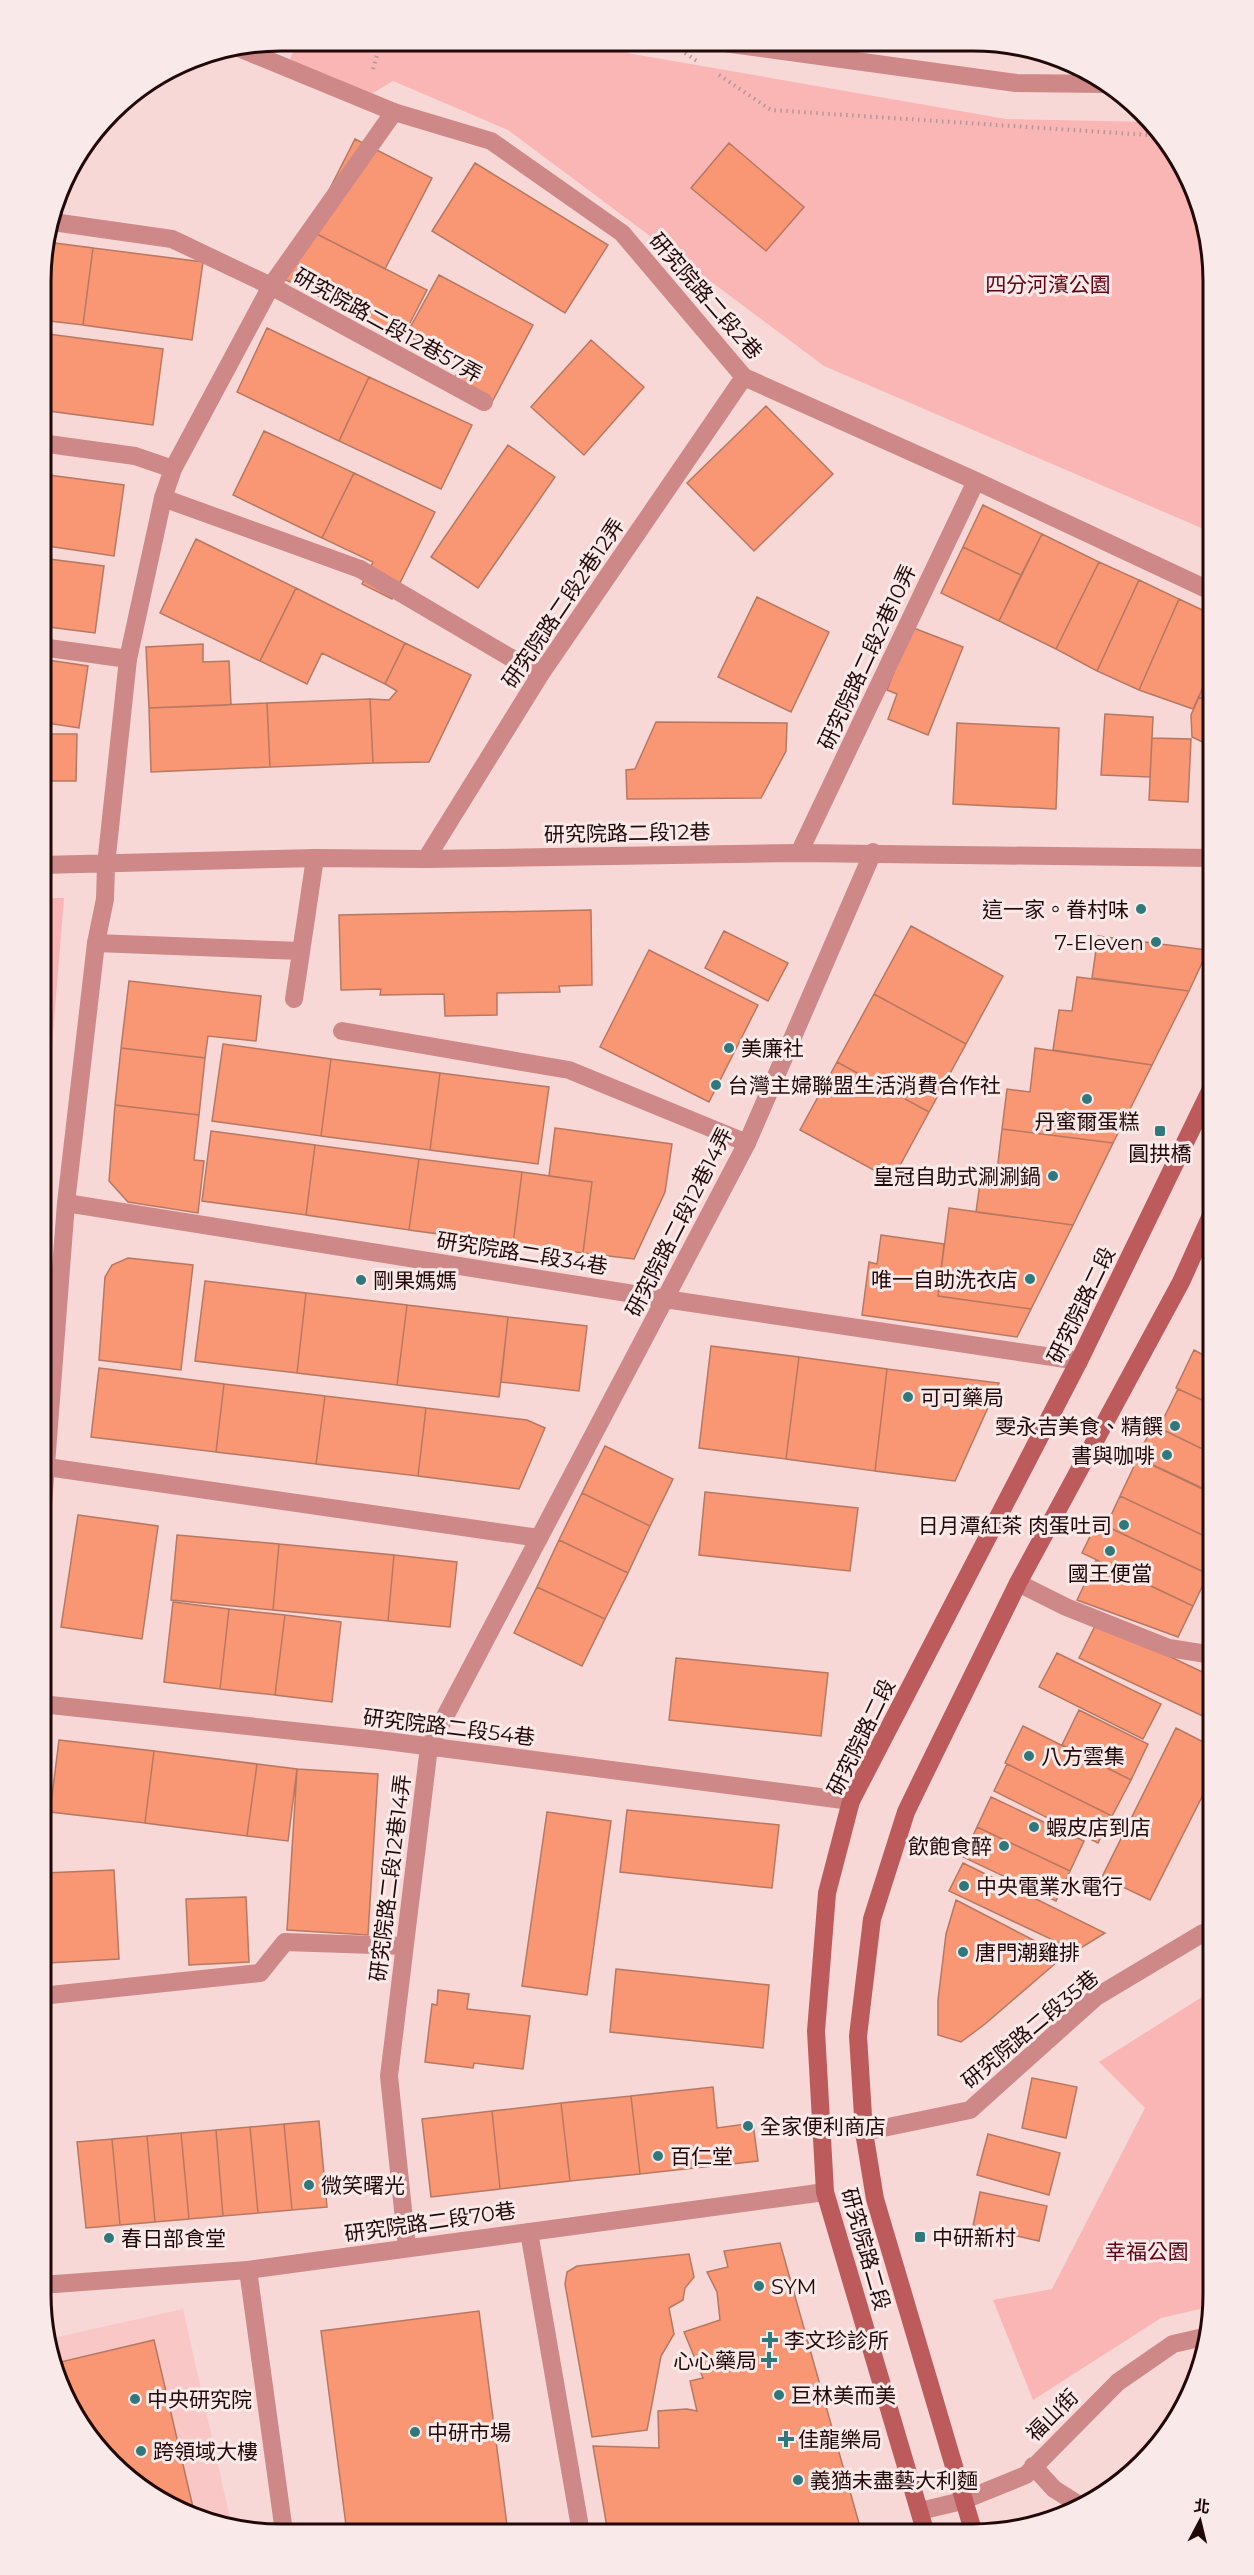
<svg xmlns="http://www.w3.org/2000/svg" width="1254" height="2575" font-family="Montserrat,'Noto Sans TC',sans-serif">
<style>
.built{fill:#f9c7c6}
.green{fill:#f9b6b5}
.building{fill:#f99774;stroke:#b77862;stroke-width:1.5}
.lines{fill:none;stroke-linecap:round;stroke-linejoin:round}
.path{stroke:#b49796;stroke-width:4;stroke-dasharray:1.5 4.5;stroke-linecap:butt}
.lane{stroke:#cd8887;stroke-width:18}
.street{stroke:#cd8887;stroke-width:18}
.secondary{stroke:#bd5a5c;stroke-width:18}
.poi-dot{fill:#2f787c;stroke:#f9eae9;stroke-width:2}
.labels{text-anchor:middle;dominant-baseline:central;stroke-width:6;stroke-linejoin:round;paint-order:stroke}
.park-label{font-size:21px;fill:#600012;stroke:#f9eae9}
.street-label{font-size:21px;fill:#210809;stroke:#f9eae9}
.poi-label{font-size:21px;fill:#210809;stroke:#f9eae9;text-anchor:start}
.rim{fill:none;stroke:#210809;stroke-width:3}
</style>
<rect width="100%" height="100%" fill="#f7d8d7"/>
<path class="built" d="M183,2309L232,2527L175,2510L123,2475L81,2427L53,2371L48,2339Z"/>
<path class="green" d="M297,41L589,42L633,54L1006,119L1151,122L1173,148L1201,204L1213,281V533L824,366L508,130L393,81L368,96L288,65Z
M41,898H64L41,1181Z
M1213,1990V2306L1161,2318L1033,2400L993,2300L1052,2289L1145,2108L1099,2062Z"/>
<path class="building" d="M355,139L432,178L385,269L309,230Z
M729,143L804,207L766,251L691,188Z
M475,163L608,245L565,313L432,231Z
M309,230L427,290L402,338L284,279Z
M47,242L93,248L83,325L41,320V265Z
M93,248L203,262L192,340L83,325Z
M439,275L533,325L492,402L453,381L462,365L406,335Z
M267,328L369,377L339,441L237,392Z
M41,333L48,334L41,391Z
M48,334L163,349L153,425L41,410V391Z
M591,340L644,387L584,455L531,407Z
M369,377L472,425L441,489L339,441Z
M766,406L833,474L754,551L687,483Z
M264,431L354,473L322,538L233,495Z
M508,445L555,477L478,588L431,557Z
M354,473L435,512L392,599L362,584L373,562L322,538Z
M41,474L124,485L114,556L41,545Z
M983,505L1042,534L1021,575L963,547Z
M1042,534L1099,562L1056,649L999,621Z
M196,539L296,588L260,661L160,613Z
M963,547L1021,575L999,621L941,593Z
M41,558L104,566L95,633L41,626Z
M1099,562L1139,580L1097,671L1056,649Z
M1139,580L1179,599L1139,690L1097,671Z
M296,588L405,643L385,684L322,653L307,684L260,661Z
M757,597L829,632L791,712L718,677Z
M1179,599L1213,615V665L1193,709L1139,690Z
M911,627L963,647L928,735L888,719L897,694L887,690Z
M405,643L471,675L429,762L373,763L370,699L389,700L397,691L385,684Z
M203,644V662L229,661L231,705L149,708L146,647Z
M41,659L88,666L79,728L41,722Z
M1213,664V704L1199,697Z
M1199,697L1213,704V747L1192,737L1191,715Z
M370,699L373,763L270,767L267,703Z
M267,703L270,767L151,772L149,708Z
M1105,714L1153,717L1150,777L1101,775Z
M656,722L787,723L786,751L761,798L627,799L626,770L635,769Z
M957,723L1059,728L1056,809L953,804Z
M41,734H77L76,781H41Z
M1152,738L1191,739L1188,802L1149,800Z
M591,910L592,985L559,986L560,992L497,993V1015L445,1016L444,994L380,995L381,989L341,990L339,915Z
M911,926L1003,976L966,1044L874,994Z
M724,931L788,963L768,1001L705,968Z
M1098,936L1208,950L1189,991L1092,978Z
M649,950L758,1005L709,1102L600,1047Z
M1077,977L1189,991L1152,1065L1053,1050L1059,1010L1072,1011Z
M129,981L261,996L256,1041L208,1036L205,1058L121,1048Z
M874,994L966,1044L929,1112L837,1062Z
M223,1044L331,1059L321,1136L212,1121Z
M121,1048L205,1058L199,1115L115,1105Z
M1035,1048L1152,1065L1113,1143L1002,1129L1007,1089L1030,1092Z
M331,1059L440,1073L430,1150L321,1136Z
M837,1062L929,1112L892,1180L800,1130Z
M440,1073L549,1087L538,1164L430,1150Z
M115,1105L199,1115L194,1160L204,1161L198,1213L128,1202L109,1181Z
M555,1128L672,1144L665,1192L634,1259L583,1253L592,1182L549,1176Z
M1002,1129L1113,1143L1073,1225L976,1212L982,1168L997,1171Z
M211,1131L315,1145L306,1215L202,1201Z
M315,1145L419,1159L409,1230L306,1215Z
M419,1159L522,1172L513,1244L409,1230Z
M522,1172L592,1182L583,1253L513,1244Z
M949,1208L1073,1225L1031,1309L938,1296Z
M881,1235L944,1244L938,1296L1031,1309L1017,1337L862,1315L869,1262L877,1264Z
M128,1258L193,1265L181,1370L99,1360L105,1277L112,1265Z
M205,1281L306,1293L297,1373L195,1361Z
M306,1293L407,1305L397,1385L297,1373Z
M407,1305L508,1317L499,1397L397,1385Z
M508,1317L587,1326L579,1391L501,1382Z
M711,1346L799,1357L786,1459L699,1448Z
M1194,1350L1213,1360V1405L1176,1388Z
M799,1357L887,1369L875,1471L786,1459Z
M99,1368L224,1384L216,1452L91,1437Z
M887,1369L999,1383L955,1481L875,1471Z
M224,1384L325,1396L316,1464L216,1452Z
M1178,1389L1213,1405V1454L1159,1428Z
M325,1396L426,1408L418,1476L316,1464Z
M426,1408L527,1420L545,1428L519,1489L418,1476Z
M1153,1425L1213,1454V1494L1137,1458Z
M605,1446L673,1479L650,1526L582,1493Z
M1138,1458L1213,1493V1540L1120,1496Z
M705,1492L858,1508L850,1571L699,1555Z
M582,1493L650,1526L628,1573L559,1540Z
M1120,1496L1213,1540V1564L1208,1574L1106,1526Z
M78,1515L158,1526L142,1639L61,1627Z
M1097,1522L1208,1574L1193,1606L1082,1553Z
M177,1535L279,1544L273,1610L171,1600Z
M559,1540L628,1573L605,1619L537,1587Z
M279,1544L394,1555L388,1621L273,1610Z
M394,1555L457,1562L450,1627L388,1621Z
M1096,1560L1193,1606L1178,1637L1077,1600Z
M537,1587L605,1619L582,1666L514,1633Z
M173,1602L229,1609L220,1689L164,1682Z
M229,1609L285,1615L275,1695L220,1689Z
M285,1615L341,1622L332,1702L275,1695Z
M1097,1622L1213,1677V1706L1207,1718L1079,1658Z
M1057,1653L1161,1704L1143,1739L1039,1687Z
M676,1658L828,1673L821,1736L669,1720Z
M1079,1710L1148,1744L1131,1780L1062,1745Z
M1023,1726L1131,1780L1112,1816L1005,1763Z
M1176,1728L1213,1747V1775L1150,1900L1102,1877Z
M59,1740L154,1751L145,1823L50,1812Z
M154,1751L257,1764L247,1836L145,1823Z
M257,1764L297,1769L288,1841L247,1836Z
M1007,1764L1112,1816L1098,1843L994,1791Z
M297,1769L378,1774L368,1935L287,1930Z
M1209,1786H1213V1859Z
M991,1797L1084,1841L1070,1871L977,1827Z
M627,1810L779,1825L772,1888L620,1872Z
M547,1812L611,1821L587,1995L522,1986Z
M977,1827L1070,1871L1056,1901L963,1857Z
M963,1863L1105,1933L1076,1951L949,1891Z
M114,1870L119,1959L48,1963L44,1873Z
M246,1897L249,1962L189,1965L186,1899Z
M956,1900L1064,1956L985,2024L961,2042L938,2035V2000L946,1934Z
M616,1969L769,1985L763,2048L610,2032Z
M438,1990L469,1994L467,2009L530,2016L523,2069L474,2063L473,2068L425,2062L432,2004L437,2005Z
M1032,2078L1077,2087L1066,2138L1022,2128Z
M713,2087L717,2128L753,2123L758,2161L640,2174L631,2096Z
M631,2096L640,2174L570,2181L561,2103Z
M561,2103L570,2181L500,2189L492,2111Z
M492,2111L500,2189L431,2197L422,2119Z
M319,2121L327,2207L292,2210L284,2124Z
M284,2124L292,2210L258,2213L250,2127Z
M250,2127L258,2213L223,2216L216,2130Z
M216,2130L223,2216L189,2219L181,2133Z
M181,2133L189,2219L155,2222L147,2136Z
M988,2134L1060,2153L1049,2195L977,2175Z
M147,2136L155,2222L120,2225L112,2139Z
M112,2139L120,2225L86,2228L77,2142Z
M980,2192L1047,2206L1039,2241L973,2226Z
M780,2243L862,2534L608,2533L593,2446L659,2448L658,2411L687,2409L697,2411L690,2381L703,2378L684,2332L720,2320L717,2292L707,2272L728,2267L724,2251Z
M689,2254L694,2277L685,2288L683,2300L669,2308L674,2334L661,2356L647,2430L592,2437L565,2284L567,2272L577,2266Z
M479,2311L508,2533H347L321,2331Z
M154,2340L195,2516L175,2510L123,2475L81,2427L53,2371L52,2364Z"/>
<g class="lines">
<path class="path" d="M670,43L697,61
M373,69L381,41
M719,75L771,110L1163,136"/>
<path class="lane" d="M724,43L1016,83L1107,84
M241,49L394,112L491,141L622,233L744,377L976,481L1213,592
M53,222L172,239L271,286L484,402
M41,443L135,456L173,469
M163,498L360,569
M41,647L128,659
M799,853L976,481
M426,859L540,675L744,377
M96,943L301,951
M294,999L315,858
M342,1031L569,1070L747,1143
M66,1203L665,1299L1079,1361
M47,1467L539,1538
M1018,1583L1066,1607L1169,1648L1213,1655
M41,1996L260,1973L285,1942L404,1946
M529,2232L581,2533
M248,2270L284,2532"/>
<path class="street" d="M360,569L540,675
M41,865L315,858L426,859L799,853L1213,858
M41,1530L66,1203L96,943L105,899L106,865L128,659L163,498L173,469L271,286L394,112
M41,1704L379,1740L851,1801
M864,2132L970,2110L1096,1997L1203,1933L1213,1931
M407,2248L389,2076L429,1747L747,1143L873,852
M41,2285L248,2270L825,2192
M1033,2466L1054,2489L1081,2506
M920,2511L962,2501L1026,2475L1118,2382L1173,2344L1208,2336"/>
<path class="secondary" d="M926,2534L825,2192L816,2031L827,1893L851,1801L1079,1361L1213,1085
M974,2534L875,2199L864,2132L858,2036L872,1919L906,1812L920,1783L1018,1583L1181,1282L1213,1211"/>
</g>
<g class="poi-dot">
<circle cx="1141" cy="909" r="6"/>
<circle cx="1156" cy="942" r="6"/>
<circle cx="729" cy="1048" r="6"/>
<circle cx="716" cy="1085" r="6"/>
<circle cx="1087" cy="1099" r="6"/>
<rect x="1154" y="1125" width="12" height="12" rx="3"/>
<circle cx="1053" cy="1176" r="6"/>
<circle cx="1030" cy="1279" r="6"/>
<circle cx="361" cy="1280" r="6"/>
<circle cx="908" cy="1397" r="6"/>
<circle cx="1175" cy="1426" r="6"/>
<circle cx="1167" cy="1455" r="6"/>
<circle cx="1124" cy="1525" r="6"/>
<circle cx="1110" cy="1551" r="6"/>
<circle cx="1029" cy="1756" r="6"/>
<circle cx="1034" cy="1827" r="6"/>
<circle cx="1004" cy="1846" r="6"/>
<circle cx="964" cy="1886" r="6"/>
<circle cx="963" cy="1952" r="6"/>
<circle cx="748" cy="2126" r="6"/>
<circle cx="658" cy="2156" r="6"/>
<circle cx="309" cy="2185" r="6"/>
<rect x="914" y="2231" width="12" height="12" rx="3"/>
<circle cx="109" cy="2238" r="6"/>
<circle cx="759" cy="2286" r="6"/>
<path d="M767 2331h6v6h6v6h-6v6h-6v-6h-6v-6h6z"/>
<path d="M766 2351h6v6h6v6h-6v6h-6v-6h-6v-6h6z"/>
<circle cx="779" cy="2395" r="6"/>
<circle cx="135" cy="2399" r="6"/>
<circle cx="415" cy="2432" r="6"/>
<path d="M783 2430h6v6h6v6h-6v6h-6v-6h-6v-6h6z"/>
<circle cx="141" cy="2451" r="6"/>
<circle cx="798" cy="2480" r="6"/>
</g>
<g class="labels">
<g class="park-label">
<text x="1048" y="284">四分河濱公園</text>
<text x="1147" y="2251">幸福公園</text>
</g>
<g class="street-label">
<text transform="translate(706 296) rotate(49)">研究院路二段2巷</text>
<text transform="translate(388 325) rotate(29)">研究院路二段12巷57弄</text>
<text transform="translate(563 603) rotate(-56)">研究院路二段2巷12弄</text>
<text transform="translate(867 657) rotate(-65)">研究院路二段2巷10弄</text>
<text transform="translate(627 833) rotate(-1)">研究院路二段12巷</text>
<text transform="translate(679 1222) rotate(-63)">研究院路二段12巷14弄</text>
<text transform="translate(522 1253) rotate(9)">研究院路二段34巷</text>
<text transform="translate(1081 1305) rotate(-64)">研究院路二段</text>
<text transform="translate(449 1727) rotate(7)">研究院路二段54巷</text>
<text transform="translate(861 1737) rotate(-64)">研究院路二段</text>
<text transform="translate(390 1878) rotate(-83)">研究院路二段12巷14弄</text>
<text transform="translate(1030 2029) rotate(-40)">研究院路二段35巷</text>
<text transform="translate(430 2222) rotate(-8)">研究院路二段70巷</text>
<text transform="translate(866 2249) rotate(74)">研究院路二段</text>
<text transform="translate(1052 2415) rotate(-45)">福山街</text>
</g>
<g class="poi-label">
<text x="1129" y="909" text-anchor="end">這一家。眷村味</text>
<text x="1144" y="942" text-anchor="end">7-Eleven</text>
<text x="741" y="1048">美廉社</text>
<text x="728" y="1085">台灣主婦聯盟生活消費合作社</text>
<text x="1087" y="1121" text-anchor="middle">丹蜜爾蛋糕</text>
<text x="1160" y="1153" text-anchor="middle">圓拱橋</text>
<text x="1041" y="1176" text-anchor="end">皇冠自助式涮涮鍋</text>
<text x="1018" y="1279" text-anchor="end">唯一自助洗衣店</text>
<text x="373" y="1280">剛果媽媽</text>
<text x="920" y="1397">可可藥局</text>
<text x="1163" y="1426" text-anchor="end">雯永吉美食、精饌</text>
<text x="1155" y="1455" text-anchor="end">書與咖啡</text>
<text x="1112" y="1525" text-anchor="end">日月潭紅茶 肉蛋吐司</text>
<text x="1110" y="1573" text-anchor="middle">國王便當</text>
<text x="1041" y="1756">八方雲集</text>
<text x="1046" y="1827">蝦皮店到店</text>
<text x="992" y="1846" text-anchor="end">飲飽食醉</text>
<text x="976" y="1886">中央電業水電行</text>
<text x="975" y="1952">唐門潮雞排</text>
<text x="760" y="2126">全家便利商店</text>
<text x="670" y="2156">百仁堂</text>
<text x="321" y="2185">微笑曙光</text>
<text x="932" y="2237">中研新村</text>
<text x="121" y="2238">春日部食堂</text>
<text x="771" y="2286">SYM</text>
<text x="784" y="2340">李文珍診所</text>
<text x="757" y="2360" text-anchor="end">心心藥局</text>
<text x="791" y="2395">巨林美而美</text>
<text x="147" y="2399">中央研究院</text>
<text x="427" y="2432">中研市場</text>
<text x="798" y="2439">佳龍樂局</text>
<text x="153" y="2451">跨領域大樓</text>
<text x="810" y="2480">義猶未盡藝大利麵</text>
</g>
</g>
<path d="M0 0H1254V2575H0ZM281 51H973A230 230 0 0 1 1203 281V2294A230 230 0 0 1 973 2524H281A230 230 0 0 1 51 2294V281A230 230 0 0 1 281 51Z" fill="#f9eae9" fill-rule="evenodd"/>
<path class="rim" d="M281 51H973A230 230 0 0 1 1203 281V2294A230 230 0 0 1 973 2524H281A230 230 0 0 1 51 2294V281A230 230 0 0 1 281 51Z"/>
<g transform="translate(1200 2521) rotate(7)" stroke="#f9eae9" stroke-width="4.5" paint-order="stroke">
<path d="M0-4.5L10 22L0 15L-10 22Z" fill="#210809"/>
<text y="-9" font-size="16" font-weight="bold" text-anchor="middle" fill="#210809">北</text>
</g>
</svg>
